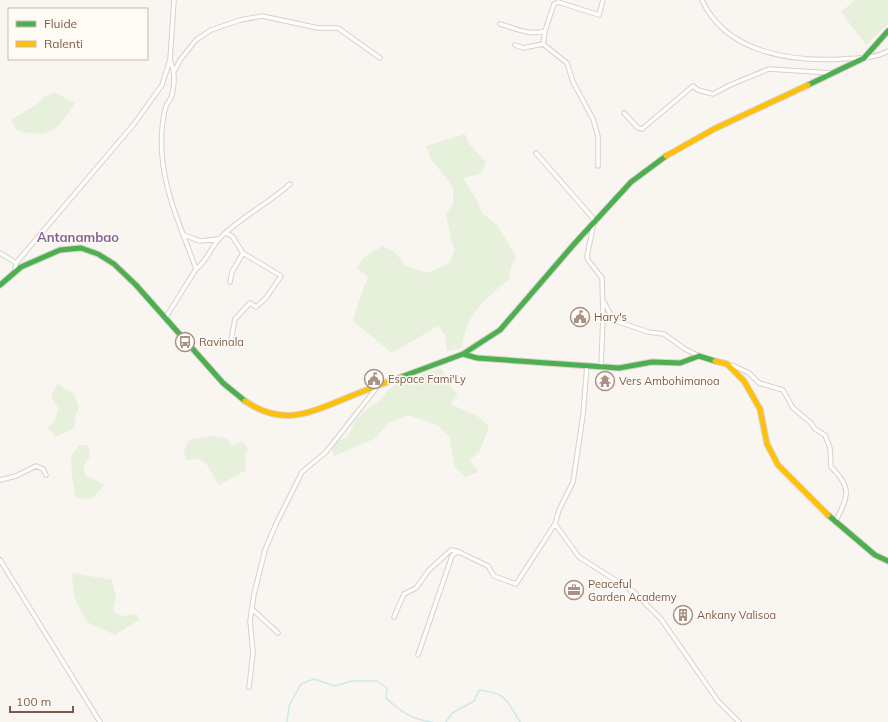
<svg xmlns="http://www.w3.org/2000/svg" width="888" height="722" font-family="Mulish,sans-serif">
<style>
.green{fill:#e7f0db}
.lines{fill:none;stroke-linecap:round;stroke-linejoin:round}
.stream{stroke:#d0e8ea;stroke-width:1.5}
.street-casing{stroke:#d7d1cb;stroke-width:5.5}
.fast-casing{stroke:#d9d2cb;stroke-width:7}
.slow-casing{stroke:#d9d2cb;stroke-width:7}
.street{stroke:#fefefd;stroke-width:3.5}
.fast{stroke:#4caf50;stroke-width:5}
.slow{stroke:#ffc107;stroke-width:5}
.labels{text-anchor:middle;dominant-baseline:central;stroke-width:3;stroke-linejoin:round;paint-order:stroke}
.poi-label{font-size:11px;fill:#7a5c4d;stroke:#fffaf3;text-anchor:start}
.quarter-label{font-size:13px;font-weight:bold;fill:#846695;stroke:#fffaf3}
</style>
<rect width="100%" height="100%" fill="#f9f5f0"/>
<path class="green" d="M855,0H888V24L866,45L841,12Z
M55,93L75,103C57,130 51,140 16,130L11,120L37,104L45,96Z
M465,134L469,144L486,162L481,174L463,178L477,200L482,213L497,225L516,256L511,267L509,279C484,301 466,313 462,348L447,351L445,335L438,326L392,353L353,321L361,295L368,277L357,268L363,258L383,246L396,253L405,266L427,273L448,264L455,250L451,240L446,214L453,204V187L431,159L426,146Z
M441,368L447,381L458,395L450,404L476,415L489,426L480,451L470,460L478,472L466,477L455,467L449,436L437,425L408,415L389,423L374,439L334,456L332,450L337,441L348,437L355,421L371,405L378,403L388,390L398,383Z
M58,384L74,395L79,406L76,415L74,428L56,437L48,427L55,421L58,408L51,395Z
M211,436L227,439L233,446L242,441L248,448L245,456L246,470L219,485L207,465L199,459L186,460L184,451L189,440Z
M79,445H88L90,456L83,467L85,475L105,485L91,499L76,498L72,478L71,456Z
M72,573L112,580L116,598L113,611L121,616L137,614L139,620L115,635L87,622L74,597Z"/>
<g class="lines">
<path class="stream" d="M287,722L289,706L301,684L314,679L335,686L352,681H377L387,688L386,698C400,711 413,720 432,722
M446,722L452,713L474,701L479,690C507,693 507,701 520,722"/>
<defs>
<path id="street" d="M702,0C726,53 791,62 843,59C859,58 874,59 888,51
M500,24C515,28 529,36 545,31L554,4L558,2L599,15L603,0
M543,44L567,63L573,82L593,119L598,136V166
M515,45L523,48L543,44L545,31
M175,70L180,60L196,40L211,30L240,20L262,16L318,28H338L380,58
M624,113L638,128L642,129L693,86L698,90L713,94L730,85L769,69L831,73
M536,153L592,217L594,222L587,256L588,260L602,278L603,316L601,367
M226,233L232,236L243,253L281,276L266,298L256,307L250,303L235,319L231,340
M184,235L200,241L219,239
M0,253L16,263
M15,269L16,263L134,124L162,85L170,60L174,0
M196,269C207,261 210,249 219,239C239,218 268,204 290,184
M230,282L232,272L243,253
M604,302L613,319L619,322L648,332L664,334L685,349L699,356
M166,317L196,269C183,232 165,195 162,155C161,140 162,120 166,106C168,102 171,99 172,95C175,83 175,71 170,60
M732,365L749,373L759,383L783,390L793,408L811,423L815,429L825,435L830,448L831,467C852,487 849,497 835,522
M0,480L16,476L36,466L43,469L46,475
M555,524L579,557L634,592L661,619L718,701L739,722
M0,560L100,722
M252,609L278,633
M394,617L404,594L416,588L429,570L451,550L457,551L488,566L494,576L516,584L555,524L559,510L573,482L583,415L587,365
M418,655L452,556L457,551
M249,687L253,653L250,621L254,594L265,550L276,524L302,472L326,452L378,386"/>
<path id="fast" d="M808,85L864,58L888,31
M0,285L21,267L60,250L81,248L98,254L114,264L136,285L223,383L245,401
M463,354L477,358L619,368L652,362L680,363L699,356L715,361
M401,377L463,354L500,330L575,243L631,182L666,156
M828,515L875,555L888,561"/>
<path id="slow" d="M666,156L714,129L808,85
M715,361L727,364L744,381L760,409L767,444L778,465L828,515
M245,401C282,426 307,414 344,399C363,391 382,384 401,377"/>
</defs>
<use href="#street" class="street-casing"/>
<use href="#fast" class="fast-casing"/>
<use href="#slow" class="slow-casing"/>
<use href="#street" class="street"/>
<use href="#fast" class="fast"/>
<use href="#slow" class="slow"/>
</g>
<defs>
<symbol id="civic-ring" viewBox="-11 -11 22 22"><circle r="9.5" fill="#fffaf3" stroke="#a69286" stroke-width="1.5"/><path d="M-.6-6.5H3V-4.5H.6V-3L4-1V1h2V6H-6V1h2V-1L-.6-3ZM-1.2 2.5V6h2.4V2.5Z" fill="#a69286"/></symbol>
<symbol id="bus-ring" viewBox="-11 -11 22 22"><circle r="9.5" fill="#fffaf3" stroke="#a69286" stroke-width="1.5"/><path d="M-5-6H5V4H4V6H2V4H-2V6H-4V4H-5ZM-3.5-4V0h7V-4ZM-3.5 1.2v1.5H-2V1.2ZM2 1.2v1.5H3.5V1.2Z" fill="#a69286"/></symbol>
<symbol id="temple-ring" viewBox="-11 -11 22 22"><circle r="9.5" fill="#fffaf3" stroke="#a69286" stroke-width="1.5"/><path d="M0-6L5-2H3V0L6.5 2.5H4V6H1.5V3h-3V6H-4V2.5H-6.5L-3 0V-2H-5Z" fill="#a69286"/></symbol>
<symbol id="office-ring" viewBox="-11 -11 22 22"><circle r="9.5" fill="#fffaf3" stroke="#a69286" stroke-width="1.5"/><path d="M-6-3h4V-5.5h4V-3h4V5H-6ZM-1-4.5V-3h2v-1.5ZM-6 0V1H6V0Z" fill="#a69286"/></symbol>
<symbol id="building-ring" viewBox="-11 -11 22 22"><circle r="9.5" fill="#fffaf3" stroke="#a69286" stroke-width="1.5"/><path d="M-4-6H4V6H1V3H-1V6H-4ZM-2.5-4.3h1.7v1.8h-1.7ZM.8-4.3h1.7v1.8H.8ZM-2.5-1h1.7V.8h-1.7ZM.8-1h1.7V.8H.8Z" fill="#a69286"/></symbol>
</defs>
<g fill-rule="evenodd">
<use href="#civic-ring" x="569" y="306" width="22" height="22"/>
<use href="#bus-ring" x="174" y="331" width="22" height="22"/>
<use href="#civic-ring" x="363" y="368" width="22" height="22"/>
<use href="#temple-ring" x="594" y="370" width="22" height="22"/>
<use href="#office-ring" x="563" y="579" width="22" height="22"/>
<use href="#building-ring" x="672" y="604" width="22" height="22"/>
</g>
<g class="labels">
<g class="poi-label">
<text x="594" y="317">Hary's</text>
<text x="199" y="342">Ravinala</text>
<text x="388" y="379">Espace Fami'Ly</text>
<text x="619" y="381">Vers Ambohimanoa</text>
<text x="588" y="584">Peaceful<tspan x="588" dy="13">Garden Academy</tspan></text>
<text x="697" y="615">Ankany Valisoa</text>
</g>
<g class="quarter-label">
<text x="78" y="237">Antanambao</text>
</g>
</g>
<rect x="8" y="8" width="140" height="52" fill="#fffaf3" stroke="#cabbb1"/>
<rect x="16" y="21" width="20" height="6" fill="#4caf50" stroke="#cabbb1"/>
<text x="44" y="28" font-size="12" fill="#7a5c4d">Fluide</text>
<rect x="16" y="41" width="20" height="6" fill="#ffc107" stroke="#cabbb1"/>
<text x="44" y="48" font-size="12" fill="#7a5c4d">Ralenti</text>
<path d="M10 706v6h63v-6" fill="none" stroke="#7a5c4d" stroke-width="2"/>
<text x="16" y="706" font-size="12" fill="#7a5c4d" stroke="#fffaf3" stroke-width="3" paint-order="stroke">100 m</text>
</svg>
